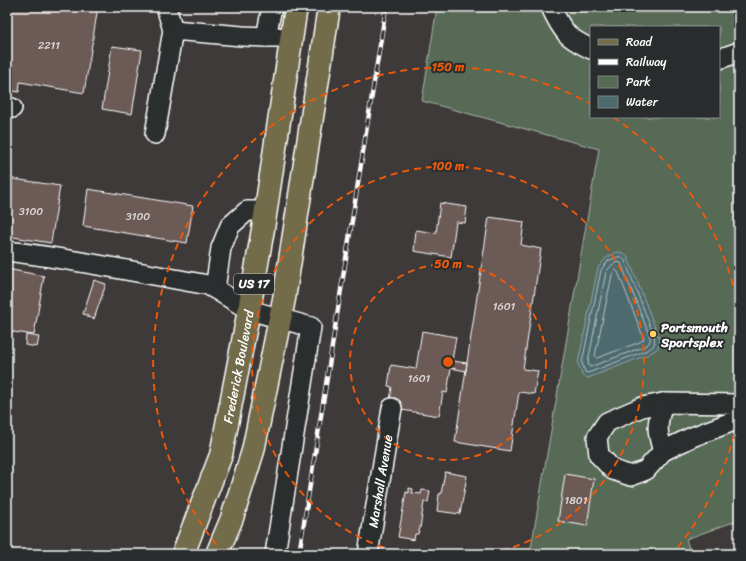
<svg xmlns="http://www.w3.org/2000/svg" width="746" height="561" font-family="Sriracha,sans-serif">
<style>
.green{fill:#566b56;stroke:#aab5aa;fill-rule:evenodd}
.water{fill:#4d6b6e;stroke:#94a6a8}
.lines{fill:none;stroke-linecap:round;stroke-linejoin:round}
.shore{stroke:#b8c4c5;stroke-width:1}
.building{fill:#6c5a57;stroke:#fff}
.minor-casing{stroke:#fff;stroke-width:22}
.major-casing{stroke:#fff;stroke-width:25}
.minor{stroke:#2a2d2e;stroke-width:19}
.major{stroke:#726c4b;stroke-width:22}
.rail-casing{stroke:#fff;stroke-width:4.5}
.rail{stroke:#2a2d2e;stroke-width:3;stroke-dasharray:9;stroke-linecap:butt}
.ring{fill:none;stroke:#e8590c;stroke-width:2;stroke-dasharray:7 5}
.poi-dot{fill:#ffd166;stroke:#2a2d2e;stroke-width:1.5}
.labels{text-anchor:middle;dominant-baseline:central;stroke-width:4;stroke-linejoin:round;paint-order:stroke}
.number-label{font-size:11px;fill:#dad6d5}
.shield{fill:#2a2d2e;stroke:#bfc0c0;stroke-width:1}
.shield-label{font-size:12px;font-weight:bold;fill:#fff}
.poi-label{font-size:13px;font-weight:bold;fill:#fff;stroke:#2a2d2e;text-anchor:start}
.street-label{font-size:13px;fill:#fff;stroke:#2a2d2e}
.centre{fill:#e8590c;stroke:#2a2d2e;stroke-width:2}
.ring-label{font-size:12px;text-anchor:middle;font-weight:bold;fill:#e8590c;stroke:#2a2d2e;stroke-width:4;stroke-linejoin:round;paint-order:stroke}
</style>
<rect width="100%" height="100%" fill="#3e3a3a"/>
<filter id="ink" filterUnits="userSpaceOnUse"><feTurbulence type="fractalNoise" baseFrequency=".025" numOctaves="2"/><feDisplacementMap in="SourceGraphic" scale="8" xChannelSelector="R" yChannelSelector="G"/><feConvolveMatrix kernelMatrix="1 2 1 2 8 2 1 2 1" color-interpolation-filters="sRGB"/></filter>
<g filter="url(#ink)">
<path class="green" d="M437,7H739V520L686,539L691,554H530L599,149L422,101ZM591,27H719V117H591Z"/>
<path class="water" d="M617,252L624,253L628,258L658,335L660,343L657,349L647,355L588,378L582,375L578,363L598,268L606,258Z"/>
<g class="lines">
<path class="shore" d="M618,257H622L625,261L654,336C656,346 653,347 645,351L588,373L585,372L582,363L601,270L608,261Z
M618,262L621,263L650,337C651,343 648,344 643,347L590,367L589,366L588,362L606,272L612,265Z
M616,270L618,272L644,339L640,342L597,358L595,356L612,275L614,271Z"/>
</g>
<path class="building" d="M7,7H98L84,93L20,82L19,92L7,90Z
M112,46L142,50L132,114L102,109Z
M7,178L60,186L51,243L7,236Z
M88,189L193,206L187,243L83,226Z
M440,203L467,207L465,223L456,222L451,257L414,251L416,230L436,233Z
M489,217L524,222L521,245L541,249L523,369L538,371L534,394L519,392L510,451L455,442Z
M7,269L44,276L34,335L7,331Z
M94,280L106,284L94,319L87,317L88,315L83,314Z
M422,331L456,337L452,361L467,363L466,371L451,368L447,393L443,392L439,416L389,408L392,387L388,386L391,365L416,369Z
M26,335L39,337L37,347L25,345Z
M445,472L467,476L460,514L437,511L439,494H441Z
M565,474L594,479L587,526L558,521Z
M409,488L413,489L412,493L421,494L422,490L430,491L428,502H424L420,528L418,534H415L414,540L398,537L406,492L409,493Z"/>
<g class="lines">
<defs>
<g id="minor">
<path d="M166,7L173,30"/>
<path d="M272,7L266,37H278"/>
<path d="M551,7C555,16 560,26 567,34C574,41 583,45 591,49"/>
<path d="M719,59L739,52"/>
<path d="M7,107L12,108"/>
<path d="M155,134L173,30L242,36L266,37"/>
<path d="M265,211H247L230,226L221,248L215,289L249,310L311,327L275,554"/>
<path d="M7,251C74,259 141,273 208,285L215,289"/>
<path d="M739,404L663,403L642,407L607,422L597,437L599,455L613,470L631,476L646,470L663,451L692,437L739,419"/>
<path d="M663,451C656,431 657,423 663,403"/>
<path id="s1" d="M368,554L392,408"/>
</g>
<g id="major">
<path id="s2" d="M183,554L221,455L249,310L263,229L296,7"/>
<path d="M217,554L232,518L253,451L284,299L329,7"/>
</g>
</defs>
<use href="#minor" class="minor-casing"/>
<use href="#major" class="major-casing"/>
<use href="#minor" class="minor"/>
<use href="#major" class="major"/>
<defs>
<path id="rail" d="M299,554L386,7"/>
</defs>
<use href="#rail" class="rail-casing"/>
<use href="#rail" class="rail"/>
</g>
</g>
<g class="ring">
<circle cx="448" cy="362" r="98"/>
<path d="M407 554A196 196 0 1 1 489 554"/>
<path d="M739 411A295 295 0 0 1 672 554M224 554A295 295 0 0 1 589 103M613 117A295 295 0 0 1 739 313"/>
</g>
<circle class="poi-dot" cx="653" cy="334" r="4"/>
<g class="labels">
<g class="number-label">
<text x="49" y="45">2211</text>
<text x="31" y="211">3100</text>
<text x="138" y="216">3100</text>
<text x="504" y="306">1601</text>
<text x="419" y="378">1601</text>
<text x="576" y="500">1801</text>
</g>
<rect class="shield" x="234" y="274" width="40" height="20" rx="3"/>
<g class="shield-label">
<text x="254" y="284">US 17</text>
</g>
<g class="poi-label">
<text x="661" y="327">Portsmouth<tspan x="661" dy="15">Sportsplex</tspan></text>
</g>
<g class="street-label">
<text stroke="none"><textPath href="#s2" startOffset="196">Frederick Boulevard</textPath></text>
<text stroke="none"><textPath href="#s1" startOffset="74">Marshall Avenue</textPath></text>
</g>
</g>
<circle cx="448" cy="362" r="6" class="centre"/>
<g class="ring-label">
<text x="448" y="71">150 m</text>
<text x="448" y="170">100 m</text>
<text x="448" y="268">50 m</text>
</g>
<rect width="746" height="561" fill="none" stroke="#2a2d2e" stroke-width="24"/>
<rect x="12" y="12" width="722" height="537" fill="none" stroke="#fff" stroke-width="1.5" filter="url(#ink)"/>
<rect x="590" y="26" width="130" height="92" fill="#2a2d2e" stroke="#7f8182"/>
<rect x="598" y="39" width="20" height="6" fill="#726c4b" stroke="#7f8182"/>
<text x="626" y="46" font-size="12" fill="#ffffff">Road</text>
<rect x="598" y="59" width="20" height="6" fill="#ffffff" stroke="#7f8182"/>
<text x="626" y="66" font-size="12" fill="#ffffff">Railway</text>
<rect x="598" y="76" width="20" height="12" fill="#566b56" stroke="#7f8182"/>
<text x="626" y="86" font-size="12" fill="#ffffff">Park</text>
<rect x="598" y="96" width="20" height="12" fill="#4d6b6e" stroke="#7f8182"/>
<text x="626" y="106" font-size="12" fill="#ffffff">Water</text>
</svg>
